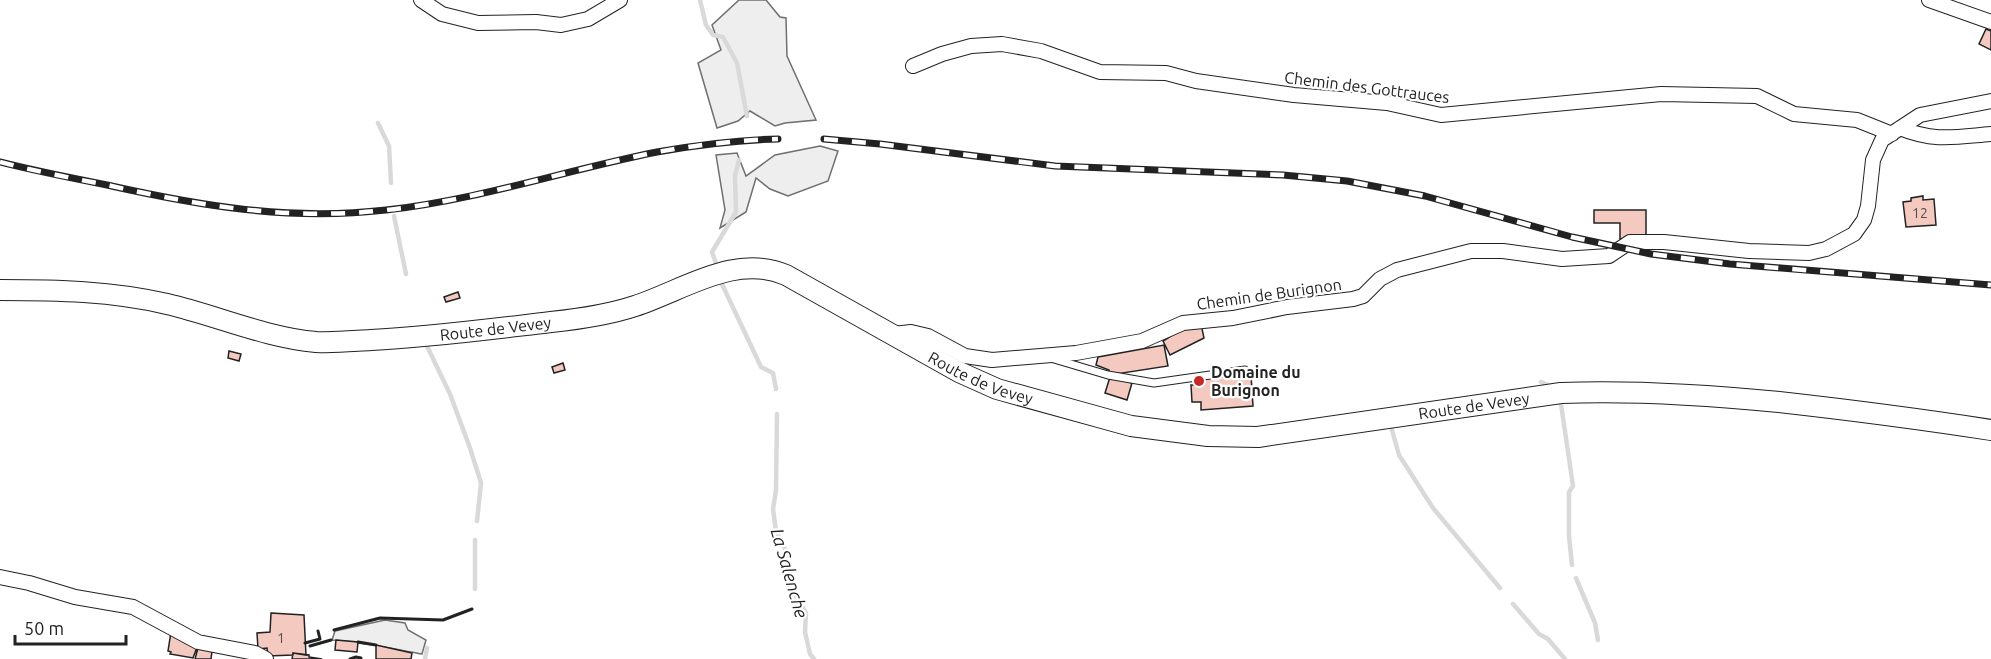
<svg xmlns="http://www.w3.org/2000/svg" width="1991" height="659" font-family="Ubuntu,sans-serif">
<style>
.green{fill:#eee;stroke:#6f6f6f;stroke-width:1.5}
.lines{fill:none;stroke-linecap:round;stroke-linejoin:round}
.stream{stroke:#d9d9d9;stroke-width:4.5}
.building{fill:#f3c9c0;stroke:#222;stroke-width:1.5}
.service-casing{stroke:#222;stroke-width:9}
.minor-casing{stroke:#222;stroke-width:16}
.secondary-casing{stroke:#222;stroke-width:22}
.service{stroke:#fff;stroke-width:7}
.minor{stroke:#fff;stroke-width:14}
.secondary{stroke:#fff;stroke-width:20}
.rail-casing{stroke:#222;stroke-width:7}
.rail{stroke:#fff;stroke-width:4.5;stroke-dasharray:14;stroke-linecap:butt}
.wall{stroke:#222;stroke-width:3}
.poi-dot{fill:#c62828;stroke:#fff;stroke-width:2}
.labels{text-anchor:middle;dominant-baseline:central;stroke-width:4.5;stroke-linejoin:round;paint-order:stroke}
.number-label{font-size:14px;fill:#564c4a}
.street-label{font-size:16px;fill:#222;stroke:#fff}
.poi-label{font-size:16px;font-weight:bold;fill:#222;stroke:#fff;text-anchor:start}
.water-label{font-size:18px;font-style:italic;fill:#222;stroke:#fff}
</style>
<rect width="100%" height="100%" fill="#fff"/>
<path class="green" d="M739,0H766L780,17L786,18L787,56L816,120L785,123L775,126L750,111L738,121L717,128L698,63L721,50L712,25Z
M820,146L838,151L828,181L788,196L770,189L756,178L746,212L720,228L725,210L716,155L737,153L746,176L775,155Z
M385,620L405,623L408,630L426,640L422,654C394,649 363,642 332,640L335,631Z"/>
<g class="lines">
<path class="stream" d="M700,0L706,25L713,35L723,37L737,63L747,116
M378,123L389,146L391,183
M394,216L406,274
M717,266L712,252L736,212L735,176L739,160
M721,282L761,367L773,373L776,389
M426,344L450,394L470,448L481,483L477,521
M1541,382L1553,387
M1561,404L1573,486L1569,492V536L1572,565
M777,414L776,490L773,509L776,531L788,555V576L793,591L806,613L805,632L810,654L814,659
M1392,430L1399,455L1433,508L1500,588
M475,540V589
M1576,578L1595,623L1598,640
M1513,604L1539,634L1548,639L1565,659
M425,659L427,648"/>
</g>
<path class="building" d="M1986,29L1991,31V50L1979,44Z
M1923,196V200L1934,199L1936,225L1906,227L1903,202L1911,201V198Z
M1594,210H1646V239H1620V223H1594Z
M458,292L460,298L446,302L444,297Z
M1201,324L1204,338L1170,355L1163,341L1182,329Z
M1164,345L1168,366L1110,375L1109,370L1096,365L1098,357Z
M229,351L241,354L239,361L228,358Z
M563,363L565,370L554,373L552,367Z
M1251,375L1253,406L1201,410V402H1192L1191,385H1199L1198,379Z
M1110,377L1132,383L1127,400L1105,393Z
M271,613L304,615L306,655L293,653V655L268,656L267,648L258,649L257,633L270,632Z
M171,632L197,647L193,658L170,654L171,652L168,651Z
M336,640L358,642L357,652L335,650Z
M376,645L412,653L411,659H376Z
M198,648L212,651L211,659H195Z
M293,653L309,655V657L322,659H292Z"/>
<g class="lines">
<defs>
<path id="service" d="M1054,359L1108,375L1154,383L1245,370"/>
<path id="minor" d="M421,0L442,14L478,23L536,22L561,25L588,19L620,0
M1929,0L1991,22
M913,66L942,54L971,46L1002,44L1041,51L1100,72L1166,73L1196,81L1294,95L1387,103L1441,115L1661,94L1757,96L1794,114L1857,120L1892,134
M1900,128C1934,142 1955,137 1991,134
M893,334L911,332L928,336L965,356L992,360L1076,353L1142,341L1183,323L1233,318L1287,307L1353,299L1363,296L1380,279L1397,270L1471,251H1503L1562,259L1609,256L1630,242H1664L1749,251L1809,253L1826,249L1854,234L1864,220L1868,206L1873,160L1882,140L1920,115L1991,101
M0,577L29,583L75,597L133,607L198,642L255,653L266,659"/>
<g id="secondary">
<path id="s1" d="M0,290C56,290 112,291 167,304C215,315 267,338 316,342C334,343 353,341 371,340C431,337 491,329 551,322C580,319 608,315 635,306C684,290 735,253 786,275L959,372L997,389L1131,426L1208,436L1258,437L1561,393C1634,390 1707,395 1779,402C1850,410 1920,419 1991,430"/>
</g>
</defs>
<use href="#service" class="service-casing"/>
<use href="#minor" class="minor-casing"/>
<use href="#secondary" class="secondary-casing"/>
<use href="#service" class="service"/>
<use href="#minor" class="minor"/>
<use href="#secondary" class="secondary"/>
<defs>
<path id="rail" d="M824,139L880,144L1055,166L1283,175L1347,181L1425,196L1572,237L1651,254L1730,264L1991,285
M0,162C35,171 71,178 107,185C201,206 289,221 386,210C478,200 566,170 657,152C697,145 738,140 778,139"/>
</defs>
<use href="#rail" class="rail-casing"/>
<use href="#rail" class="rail"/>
<path class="wall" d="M334,630L380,618L443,620L472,609
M358,642L376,645
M305,643L320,639L318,631
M310,646L331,640
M350,659L356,657L361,658"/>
</g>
<circle class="poi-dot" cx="1199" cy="381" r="6"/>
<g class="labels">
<g class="number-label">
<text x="1920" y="213">12</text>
<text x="281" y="638">1</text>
</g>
<g class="street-label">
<text transform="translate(1367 87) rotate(7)">Chemin des Gottrauces</text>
<text transform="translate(1269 294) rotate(-8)">Chemin de Burignon</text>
<text stroke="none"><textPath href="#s1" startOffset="502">Route de Vevey</textPath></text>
<text stroke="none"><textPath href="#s1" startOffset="1023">Route de Vevey</textPath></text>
<text stroke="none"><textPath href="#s1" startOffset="1527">Route de Vevey</textPath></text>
</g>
<g class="poi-label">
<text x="1211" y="372">Domaine du<tspan x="1211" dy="18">Burignon</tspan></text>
</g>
<g class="water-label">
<text transform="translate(790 573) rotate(74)">La Salenche</text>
</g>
</g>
<path d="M15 635v9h111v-9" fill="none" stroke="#222222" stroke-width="3"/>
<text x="24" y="635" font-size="18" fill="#222222" stroke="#ffffff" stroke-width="4.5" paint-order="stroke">50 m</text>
</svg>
